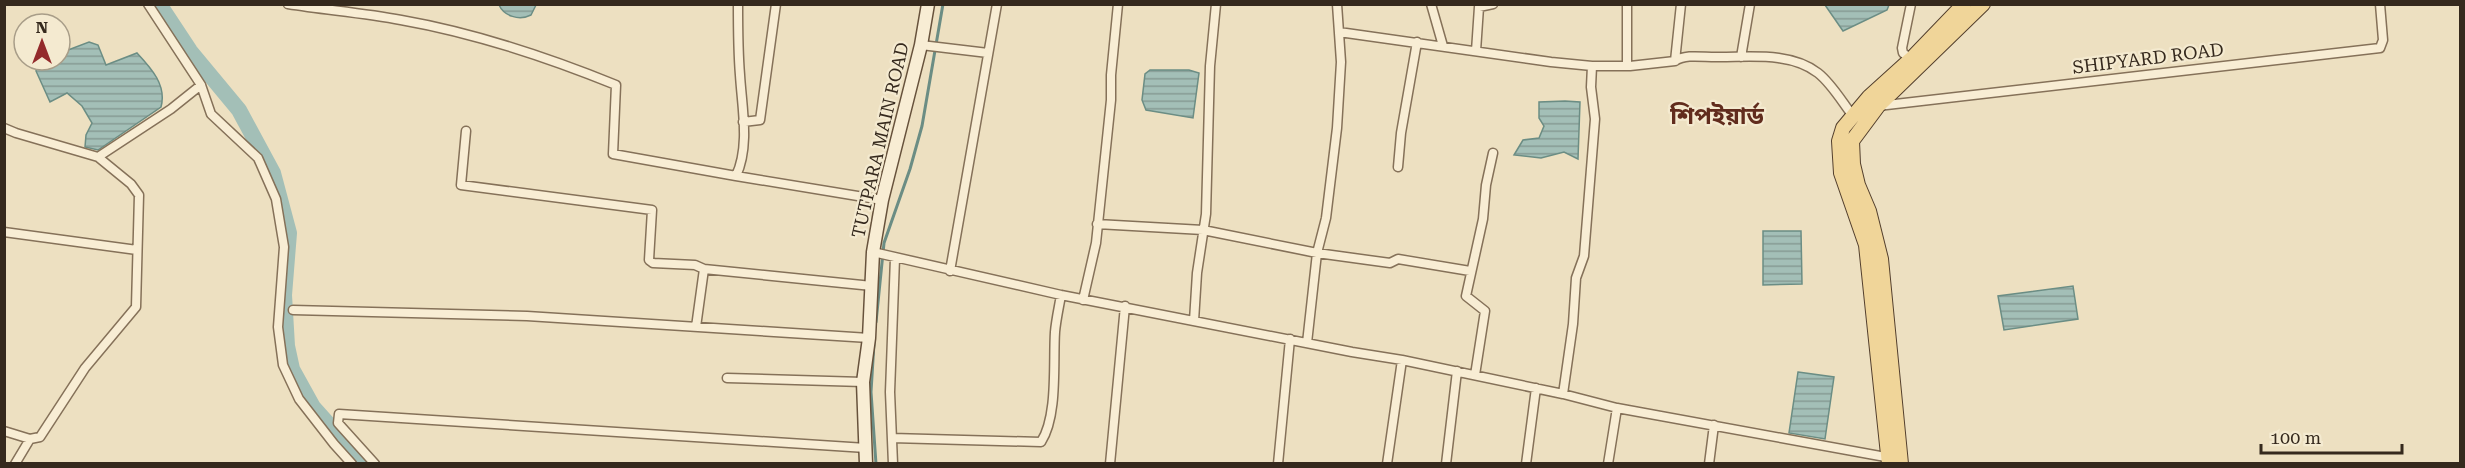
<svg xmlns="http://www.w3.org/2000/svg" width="2465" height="468" font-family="'Roboto Serif','Noto Sans Bengali',serif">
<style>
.water{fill:url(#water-rules);stroke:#6b8d84;stroke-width:1.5}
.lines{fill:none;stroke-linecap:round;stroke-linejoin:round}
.stream{stroke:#6b8d84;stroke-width:3}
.river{stroke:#a3bfb7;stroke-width:16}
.street-casing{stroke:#857159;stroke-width:11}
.secondary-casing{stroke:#67523c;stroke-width:15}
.primary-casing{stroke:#533f2d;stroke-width:16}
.street{stroke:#f8edd4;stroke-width:8}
.secondary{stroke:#f8edd4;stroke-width:12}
.primary{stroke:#f0d599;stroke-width:14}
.labels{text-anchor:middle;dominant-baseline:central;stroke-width:4.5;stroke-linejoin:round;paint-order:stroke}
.street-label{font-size:18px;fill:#35291d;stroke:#f4ead0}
.district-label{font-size:24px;font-weight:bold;fill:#612c1d;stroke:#f4ead0}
</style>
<defs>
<pattern id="water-rules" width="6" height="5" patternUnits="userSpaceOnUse" patternTransform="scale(1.5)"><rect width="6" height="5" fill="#a3bfb7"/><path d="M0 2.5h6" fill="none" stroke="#869b94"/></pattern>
</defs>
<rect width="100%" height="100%" fill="#ede0c1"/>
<path class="water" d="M499,5V4L536,5L531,15C519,21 504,16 499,5Z
M1825,5H1889L1887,10L1843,31Z
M89,42L98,45L106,65L137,53C151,68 167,85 161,107L98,150L85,147L86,135L92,123L82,106L67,93L50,102L36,71L38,62L60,60V53Z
M1150,70H1189L1199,73L1193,118L1146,110L1142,100L1145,74Z
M1565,101L1580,102L1578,159L1564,152L1541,158L1514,155L1523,140L1539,138L1544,126L1539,118V102Z
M1763,231H1801L1802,284L1763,285Z
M2073,286L2078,319L2004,330L1998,296Z
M1798,372L1834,377L1825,439L1789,433Z"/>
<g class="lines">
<path class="stream" d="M876,322L884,243L910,169L922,126L943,4
M874,343L871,392L876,464"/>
<path class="river" d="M159,4L190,51L239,110L273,173L289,233L284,295L287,346L292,369L313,407L364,464"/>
<defs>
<path id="street" d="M148,4L201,85L211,114L258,158L276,199L284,247L278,327L283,365L299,399L334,444L352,464
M288,4C326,10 364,13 401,20C475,33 547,57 616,85L613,154L736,176
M738,4C738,28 738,51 740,75C742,108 750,146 736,176L882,200
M1431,4L1443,46
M1627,4V66
M1911,4L1902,48L1903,53L1911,59
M1339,32L1551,62L1592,66H1630L1675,61C1687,53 1706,58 1720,57C1751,57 1791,52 1818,73C1832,84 1842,102 1853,116
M921,45L988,53
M1476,51L1479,7L1493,4
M1741,57L1750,4
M1675,61L1681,4
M1878,106L2380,48L2383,40L2380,4
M743,122L760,120L776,4
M4,128L16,133L98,157L171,109L201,85
M466,131L461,185L652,210L649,260L653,263L695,265L704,269L696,327
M1398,167L1401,133L1417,42
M1097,224L1203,230L1317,253L1390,263L1398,259L1470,271
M4,232L137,250
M873,252L1061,295L1352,352L1402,360L1563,394L1617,408L1891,458
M704,269L872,286
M950,271L997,4
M1083,300L1096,243L1111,100V75L1118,4
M293,310L527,316L869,338
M1194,321L1197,273L1206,214L1210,66L1216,4
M1307,343L1317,253L1326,218L1337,128L1341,62L1337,4
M1475,375L1485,311L1466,296L1483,219L1486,185L1493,153
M727,378L863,382
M1563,394L1573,324L1576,278L1584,256L1595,119L1591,87L1592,66
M4,431L30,439
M892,438L1041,442C1058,416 1053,363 1055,332C1056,320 1059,307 1061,295
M15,464L30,439L40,437L85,368L136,307L139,195L131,184L98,157
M375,464L338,423L339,414L866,448
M893,464L890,392L895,258
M1110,464L1125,306
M1278,464L1290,339
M1387,464L1402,360
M1446,464L1457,371
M1526,464L1536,388
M1608,464L1617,408
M1709,464L1714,425"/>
<path id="secondary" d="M866,464L863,382L869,338L873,252L882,200L921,45L928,4"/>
<path id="primary" d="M1889,464L1866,245L1841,173L1839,141L1843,128L1869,97L1911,59L1964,4
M1901,464L1881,259L1869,211L1858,185L1853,164L1852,141L1878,106L1983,4"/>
</defs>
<use href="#street" class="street-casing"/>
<use href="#secondary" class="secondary-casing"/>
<use href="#primary" class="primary-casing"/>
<use href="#street" class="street"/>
<use href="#secondary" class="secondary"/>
<use href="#primary" class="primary"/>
</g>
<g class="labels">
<g class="street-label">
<text transform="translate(2148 58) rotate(-7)">SHIPYARD ROAD</text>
<text transform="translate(880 140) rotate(-77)">TUTPARA MAIN ROAD</text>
</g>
<g class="district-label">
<text x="1717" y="116">শিপইয়ার্ড</text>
</g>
</g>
<rect width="2465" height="468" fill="none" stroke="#35291d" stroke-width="12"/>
<g transform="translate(42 42)"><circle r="28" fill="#f4ead0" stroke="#a89d88" stroke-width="1.5"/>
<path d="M0-4.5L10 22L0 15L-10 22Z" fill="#932a2b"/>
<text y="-9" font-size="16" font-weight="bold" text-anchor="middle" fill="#35291d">N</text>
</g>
<path d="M2261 444v9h141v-9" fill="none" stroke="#35291d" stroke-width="3"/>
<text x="2270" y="444" font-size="18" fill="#35291d" stroke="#f4ead0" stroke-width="4.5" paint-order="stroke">100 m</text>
</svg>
